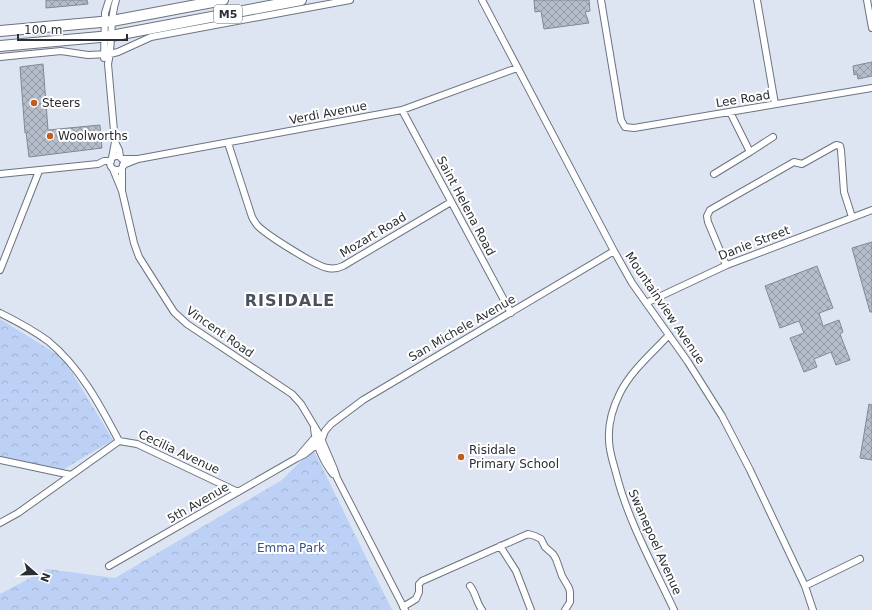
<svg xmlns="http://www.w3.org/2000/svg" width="872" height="610" font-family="'DejaVu Sans',sans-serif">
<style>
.forest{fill:url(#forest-crowns)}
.building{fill:url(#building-cross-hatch);stroke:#828996}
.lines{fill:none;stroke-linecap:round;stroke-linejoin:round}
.minor-casing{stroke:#6c737f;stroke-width:8}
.primary-casing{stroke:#6c737f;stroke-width:12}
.minor{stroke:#fff;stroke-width:6}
.primary{stroke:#fff;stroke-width:10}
.poi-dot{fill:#bf5e1e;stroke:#fff;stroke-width:1.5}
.labels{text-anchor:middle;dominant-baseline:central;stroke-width:4;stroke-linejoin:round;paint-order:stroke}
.shield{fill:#fff;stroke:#6b6d70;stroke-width:1}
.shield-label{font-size:11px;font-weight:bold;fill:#2b2e33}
.street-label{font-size:12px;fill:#2b2e33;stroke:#fff}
.poi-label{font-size:12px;fill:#2b2e33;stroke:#fff;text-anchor:start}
.park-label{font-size:12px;fill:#35538a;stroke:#fff}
.district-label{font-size:16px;font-weight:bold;letter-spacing:1px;fill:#4a515c;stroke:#fff}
</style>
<defs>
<pattern id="forest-crowns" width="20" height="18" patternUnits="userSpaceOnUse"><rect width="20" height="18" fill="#bcd1f5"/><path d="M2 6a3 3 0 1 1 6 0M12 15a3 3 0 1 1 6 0" fill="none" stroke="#a2b4d2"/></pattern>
<pattern id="building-cross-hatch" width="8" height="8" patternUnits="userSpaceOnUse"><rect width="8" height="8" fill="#b5bdcb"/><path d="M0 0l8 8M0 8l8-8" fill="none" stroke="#939aa5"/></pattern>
</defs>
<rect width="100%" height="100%" fill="#dde5f3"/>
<path class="forest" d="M0,319L63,358L113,440L59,472L0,461Z
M313,449L392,610H0V594L47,569L115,578L282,480Z"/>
<path class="building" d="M46,0H87L88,4L46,8Z
M534,0H589L590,11L585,12L589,23L544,29L541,11L535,12Z
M872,62V76L858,79L857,74L854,75L853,66Z
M43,64L48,130L100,125L102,148L29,157L26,132L25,133L20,67Z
M872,242V312H870L852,248Z
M817,266L833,308L819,313L823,326L839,320L843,332L840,334L850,360L836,365L831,352L814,359L817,367L804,372L790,338L804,333L799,321L780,328L765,286Z
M869,404L872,405V460L860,458Z"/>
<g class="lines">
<defs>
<path id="minor" d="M482,0L614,251L632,283L688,362L722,416L750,470L805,586L813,610
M601,0L621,120L625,127L634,128L872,88
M757,0L775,104
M867,0L872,28
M0,57L61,51L88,55L110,54L118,52L151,37L350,0
M104,58L105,13L109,0
M402,110L511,313
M115,142L119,150L120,157
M228,143L251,214C252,218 254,221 257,225C265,234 317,267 328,268C333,269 339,268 343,266L451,202
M750,152L773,137
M110 163a7 7 0 1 1 14 0a7 7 0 1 1-14 0Z
M112,158L115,142L108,64C113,43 109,21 116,0
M122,159H138
M123,165L138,159L402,110L517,68
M122,168V191
M113,169L122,191L134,243L139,257L174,312L187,324L292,394L301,404L319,434L334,469L337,478L405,610
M0,174L98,164L104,161H111
M714,174L750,152L730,112
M726,265L708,222L707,216L710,210L794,162L802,164L836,145L840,146L841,150L844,192L852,217
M0,270L39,171
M646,303L727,265L872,210
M0,313C16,321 33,330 48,341C80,367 100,405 119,441L137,444L238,492
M669,335C652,353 631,371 620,393C613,407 608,424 609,440C609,451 613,462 616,473C628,521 653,565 674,610
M314,428C315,443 323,461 333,474
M298,457L317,435
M0,460L71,475
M0,523L18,513L119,441
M500,546L516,571L531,610
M109,566L297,458L305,454L315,446L322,439L325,431L331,424L363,400L614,251
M470,586C476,593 476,602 482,610
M805,586L860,559
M403,607L416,599L419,592V584L422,581L528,534L535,536L541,539L545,547L553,554L556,559L562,576L569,588L570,592V602L565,610"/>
<path id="primary" d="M0,31L112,21L223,0
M0,46L111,36L301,0"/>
</defs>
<use href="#minor" class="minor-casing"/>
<use href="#primary" class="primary-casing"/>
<use href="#minor" class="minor"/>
<use href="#primary" class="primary"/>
</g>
<g class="poi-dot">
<circle cx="34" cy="103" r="4"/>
<circle cx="50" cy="136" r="4"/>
<circle cx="461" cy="457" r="4"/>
</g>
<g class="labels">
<rect class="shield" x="214" y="5" width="28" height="18" rx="3"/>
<g class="shield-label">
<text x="228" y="14">M5</text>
</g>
<g class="street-label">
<text transform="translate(743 99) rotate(-9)">Lee Road</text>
<text transform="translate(328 113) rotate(-11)">Verdi Avenue</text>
<text transform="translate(466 206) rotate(62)">Saint Helena Road</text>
<text transform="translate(373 235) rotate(-31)">Mozart Road</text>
<text transform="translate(754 243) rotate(-21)">Danie Street</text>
<text transform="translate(665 308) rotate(56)">Mountainview Avenue</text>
<text transform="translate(462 328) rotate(-30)">San Michele Avenue</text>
<text transform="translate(220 332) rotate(35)">Vincent Road</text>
<text transform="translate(179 452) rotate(25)">Cecilia Avenue</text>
<text transform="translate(198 503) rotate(-30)">5th Avenue</text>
<text transform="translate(655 542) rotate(66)">Swanepoel Avenue</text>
</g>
<g class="poi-label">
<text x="42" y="103">Steers</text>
<text x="58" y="136">Woolworths</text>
<text x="469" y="450">Risidale<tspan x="469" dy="14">Primary School</tspan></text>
</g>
<g class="park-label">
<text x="291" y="548">Emma Park</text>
</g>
<g class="district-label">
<text x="290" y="300">RISIDALE</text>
</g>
</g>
<g transform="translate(36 574) rotate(110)" stroke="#ffffff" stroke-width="3" paint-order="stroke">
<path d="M0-3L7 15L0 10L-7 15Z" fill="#2b2e33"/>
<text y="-6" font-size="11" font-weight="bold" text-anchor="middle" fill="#2b2e33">N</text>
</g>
<path d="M18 34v6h109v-6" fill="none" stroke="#2b2e33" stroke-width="2"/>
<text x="24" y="34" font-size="12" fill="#2b2e33" stroke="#ffffff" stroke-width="3" paint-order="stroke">100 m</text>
</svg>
